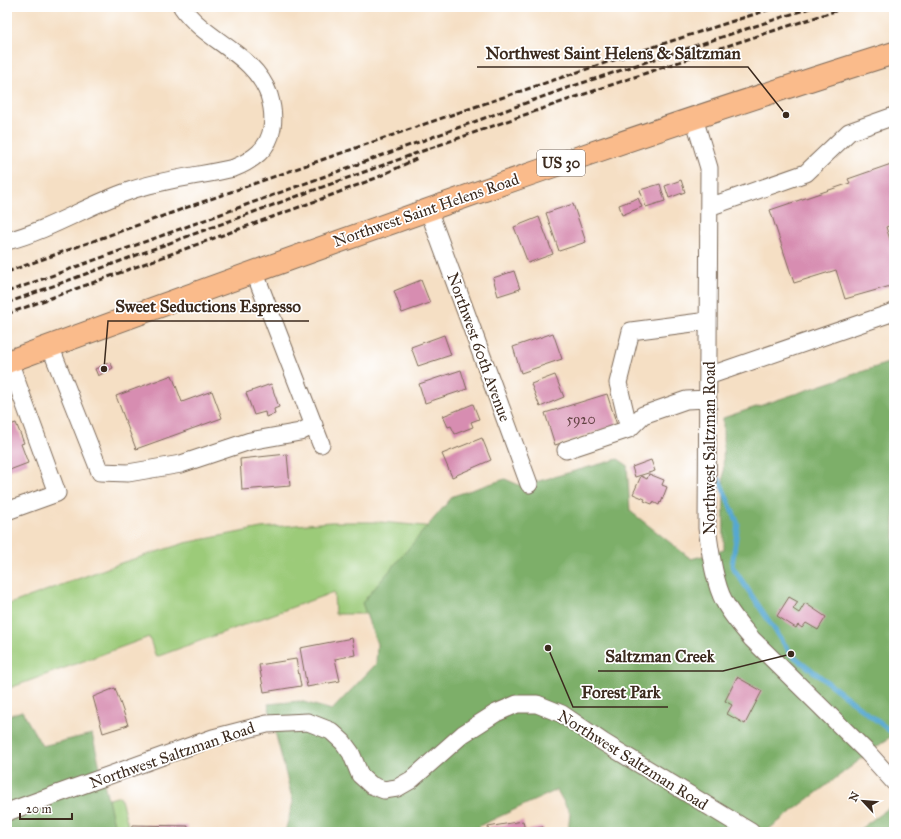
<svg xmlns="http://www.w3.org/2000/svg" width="901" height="839" font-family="'IM FELL Great Primer',serif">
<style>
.green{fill:#9ccb79;stroke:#6c7a4c}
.forest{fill:#7daf69;stroke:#5c6c44}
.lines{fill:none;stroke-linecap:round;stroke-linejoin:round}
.stream{stroke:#57a8d1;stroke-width:5}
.building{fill:#d78db1}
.minor-casing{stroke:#7c6958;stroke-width:19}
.highway-casing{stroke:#7c6958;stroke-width:24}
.minor{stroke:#fff;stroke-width:17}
.highway{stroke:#fabb8b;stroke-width:22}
.rail{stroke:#3b2a1e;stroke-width:3;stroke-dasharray:6 3;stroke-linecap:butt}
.labels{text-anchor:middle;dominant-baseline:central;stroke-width:3.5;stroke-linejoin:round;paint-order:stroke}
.number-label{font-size:14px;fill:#624343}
.shield{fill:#fff;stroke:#766a62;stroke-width:1}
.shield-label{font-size:15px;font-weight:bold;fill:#3b2a1e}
.street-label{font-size:16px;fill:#3b2a1e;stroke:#fff}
.leader{fill:none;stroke:#3b2a1e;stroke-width:1.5}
.callout-dot{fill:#3b2a1e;stroke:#fff;stroke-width:1.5}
.callout-label{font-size:17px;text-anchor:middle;font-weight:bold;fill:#3b2a1e;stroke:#fff;stroke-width:3.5;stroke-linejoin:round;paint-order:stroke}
</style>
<rect width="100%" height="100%" fill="#fff"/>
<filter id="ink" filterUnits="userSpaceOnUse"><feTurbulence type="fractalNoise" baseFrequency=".025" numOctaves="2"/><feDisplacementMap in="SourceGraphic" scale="8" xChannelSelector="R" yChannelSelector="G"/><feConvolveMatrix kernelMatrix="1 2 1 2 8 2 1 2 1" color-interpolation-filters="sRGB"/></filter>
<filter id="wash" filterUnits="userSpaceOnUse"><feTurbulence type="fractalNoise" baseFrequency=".012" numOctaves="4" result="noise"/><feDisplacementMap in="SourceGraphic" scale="16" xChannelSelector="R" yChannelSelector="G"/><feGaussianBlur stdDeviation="0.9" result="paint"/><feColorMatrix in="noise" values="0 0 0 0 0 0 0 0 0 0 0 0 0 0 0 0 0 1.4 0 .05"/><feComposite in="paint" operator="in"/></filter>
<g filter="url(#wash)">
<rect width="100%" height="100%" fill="#f5dfc4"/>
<path class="green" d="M331,522H380L447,528L379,614H335L334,592L156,657L149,637L7,689V605L121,563L185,543L261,528Z
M120,796L130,832H7V829Z"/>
<path class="forest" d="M894,361V734L765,832H568L570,813L557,790L479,826V832H285L293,802L268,704L300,701L332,710L376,664L377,644L362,603L453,496L505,479L521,486L618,459L627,465L630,511L691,559L724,550L723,418Z
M22,711L42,746L92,734L116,832H7V716Z
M894,804V832H856Z"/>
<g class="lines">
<path class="stream" d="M743,7L746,10
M719,479L738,524L732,566L791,654L894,734"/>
</g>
<g id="blocks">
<path class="building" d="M894,163V224L886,227L894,252V285L845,299L836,270L794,283L770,210L850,183L848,179Z
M681,180L685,192L669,198L665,186Z
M660,184L665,201L646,207L640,190Z
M638,198L642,207L622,215L619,205Z
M573,204L586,242L559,251L546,213Z
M539,217L553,254L528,263L514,227Z
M514,271L520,289L498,296L493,278Z
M421,280L430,303L402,313L394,291Z
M553,333L562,359L521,373L513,347Z
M444,335L451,355L418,366L411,347Z
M110,362L113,368L98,376L95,369Z
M461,370L467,389L425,403L419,384Z
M172,375L182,402L212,391L222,418L136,449L116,396Z
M555,375L564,397L540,407L531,384Z
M271,384L279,407L274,409L275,414L266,417L265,412L254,415L246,393Z
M607,394L617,425L555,445L545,413Z
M473,404L479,419L471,422L473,427L455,434L451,426L448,427L443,416Z
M16,423L24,443L21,444L28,463L7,471V426Z
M482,438L491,460L452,477L442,454Z
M287,454L290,486L242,490L240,459Z
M651,460L655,471L635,477L632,467Z
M649,474L664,480L662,485L667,487L661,503L660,502L659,505L653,502L652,504L644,501L645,499L633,494L641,476L647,479Z
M789,597L798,602L793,609L799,613L805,603L826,617L818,630L806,623L802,628L798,625L796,628L777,616Z
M352,638L355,655L335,659L340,681L307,687L300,648Z
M296,659L301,686L264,692L259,665Z
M737,677L762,691L745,724L727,714L732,705L725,701Z
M115,688L128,725L103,733L93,697Z
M523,821L525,831L543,827L544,832H489L488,827Z
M132,825L188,826L187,832H131Z"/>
</g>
</g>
<g filter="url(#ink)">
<use href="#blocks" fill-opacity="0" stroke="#7c6958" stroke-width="1"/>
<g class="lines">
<defs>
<path id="minor" d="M694,118L709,168L707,528C710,548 714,583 724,601C731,615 742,627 752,639L868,753L894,782
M709,207L806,173L849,132L894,116
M428,209L529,484
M7,241C50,230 88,205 129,191C163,179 200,176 234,168C253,160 269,149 272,128C274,117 272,105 269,95C254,53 206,42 182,7
M254,271L321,444
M50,346L100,472L128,473L181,464L250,441L300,432L314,425
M708,376L894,312
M629,429L643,415L686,400L708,399
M566,450L629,429L618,383L631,331L708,321
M7,511L57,493L9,361
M7,812L213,738L267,724L308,722L331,731L343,742L351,753L360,775L371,785L384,790L397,788L411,780L463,734L496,713L517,704H537L562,714L603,742L751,832"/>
<path id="highway" d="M7,362C195,293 382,225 571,160C678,123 786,87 894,53"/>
</defs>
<use href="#minor" class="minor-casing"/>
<use href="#highway" class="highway-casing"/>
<use href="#minor" class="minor"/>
<use href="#highway" class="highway"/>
<path class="rail" d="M7,272C262,180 519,89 777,7
M7,292L567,88L813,7
M7,303C286,200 565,96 848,7
M7,314L324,198L376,178L418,158"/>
</g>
</g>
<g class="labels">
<g class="number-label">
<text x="581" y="419">5920</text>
</g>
<rect class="shield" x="537" y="150" width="48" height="26" rx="3"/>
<g class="shield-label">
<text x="561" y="163">US 30</text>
</g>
<g class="street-label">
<text transform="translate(426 210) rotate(-19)">Northwest Saint Helens Road</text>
<text transform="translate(479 347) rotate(70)">Northwest 60th Avenue</text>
<text transform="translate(709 448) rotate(-90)">Northwest Saltzman Road</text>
<text transform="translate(172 755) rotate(-19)">Northwest Saltzman Road</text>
<text transform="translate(633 760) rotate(32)">Northwest Saltzman Road</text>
</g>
</g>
<path class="leader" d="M786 115L748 67H477M104 369L108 321H309M791 654L723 671H598M548 648L573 707H668"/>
<g class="callout-dot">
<circle cx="786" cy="115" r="4"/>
<circle cx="104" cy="369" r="4"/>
<circle cx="791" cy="654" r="4"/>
<circle cx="548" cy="648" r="4"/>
</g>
<g class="callout-label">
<text x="613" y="59">Northwest Saint Helens &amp; Saltzman</text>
<text x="208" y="312">Sweet Seductions Espresso</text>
<text x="660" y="662">Saltzman Creek</text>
<text x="621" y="698">Forest Park</text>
</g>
<rect width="901" height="839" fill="none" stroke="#fff" stroke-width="24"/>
<g transform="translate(863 801) rotate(296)" stroke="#ffffff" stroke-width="3" paint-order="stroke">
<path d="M0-3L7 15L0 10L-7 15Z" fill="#3b2a1e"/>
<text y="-6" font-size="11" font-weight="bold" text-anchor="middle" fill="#3b2a1e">N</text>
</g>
<path d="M20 813v6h52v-6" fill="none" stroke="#3b2a1e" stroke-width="2"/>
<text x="26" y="813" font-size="12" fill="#3b2a1e" stroke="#ffffff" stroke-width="3" paint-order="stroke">20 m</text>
</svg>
